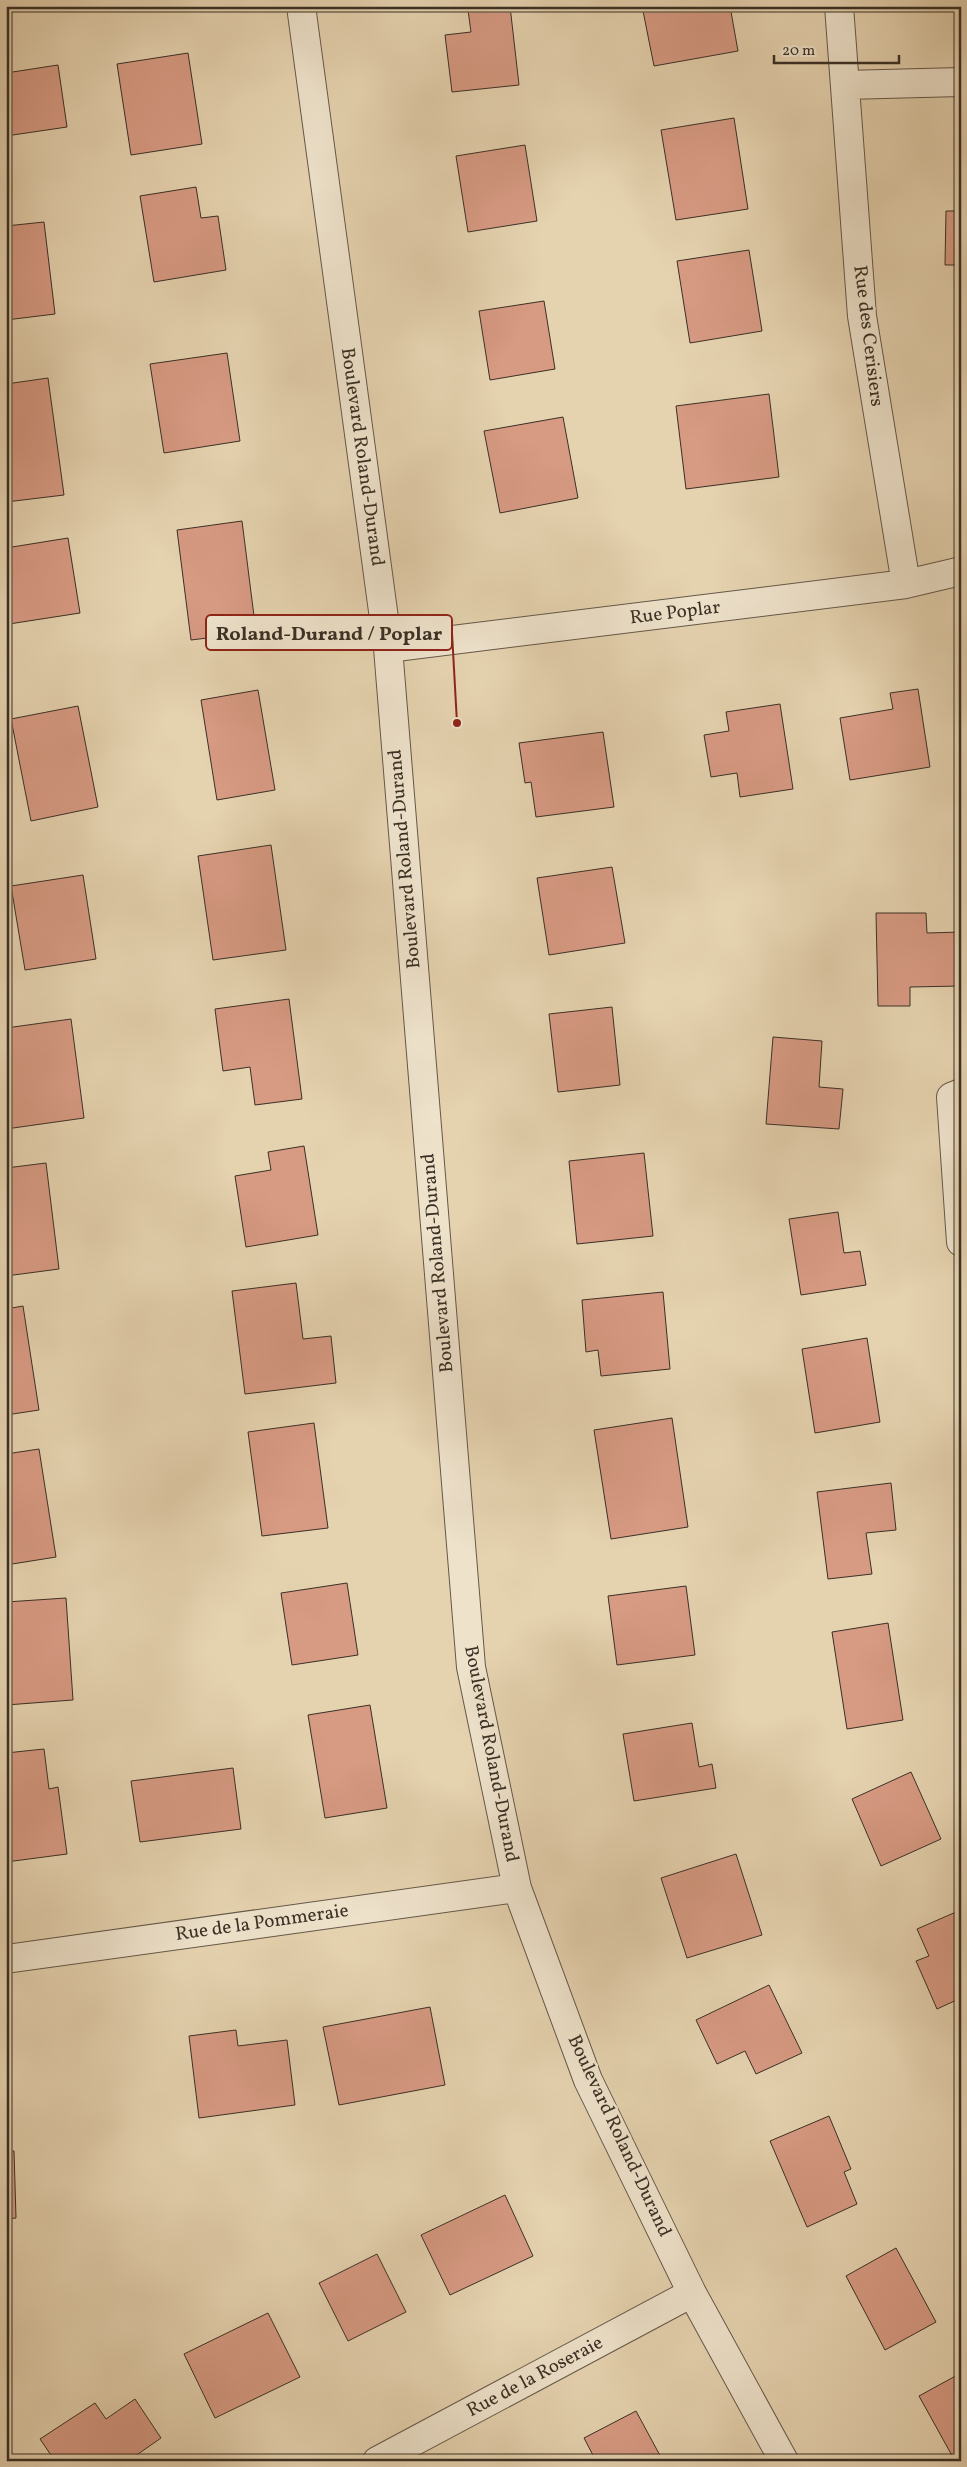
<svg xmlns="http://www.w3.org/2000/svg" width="967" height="2467" font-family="Vollkorn,serif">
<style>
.building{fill:#d79a83;stroke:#3a3025}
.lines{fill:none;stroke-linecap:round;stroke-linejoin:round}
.minor-casing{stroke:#655848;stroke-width:30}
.minor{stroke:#eee2cb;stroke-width:28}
.labels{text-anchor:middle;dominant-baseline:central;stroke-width:5;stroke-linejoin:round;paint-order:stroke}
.street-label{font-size:19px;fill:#3a3025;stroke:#eee2cb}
.leader{fill:none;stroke:#8f2418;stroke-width:2}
.callout-dot{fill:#8f2418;stroke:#eee2cb;stroke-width:2}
.callout{fill:#eee2cb;stroke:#8f2418;stroke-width:2}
.callout-label{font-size:20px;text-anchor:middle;font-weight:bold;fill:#3a3025}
</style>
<rect width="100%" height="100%" fill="#e5d2af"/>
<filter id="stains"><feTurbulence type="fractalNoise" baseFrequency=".004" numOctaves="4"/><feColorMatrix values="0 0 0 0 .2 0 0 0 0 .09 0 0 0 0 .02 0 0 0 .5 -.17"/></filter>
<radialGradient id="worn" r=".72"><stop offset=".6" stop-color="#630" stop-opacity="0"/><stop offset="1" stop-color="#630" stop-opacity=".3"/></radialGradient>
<path class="building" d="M510,6L519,85L452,92L445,35L471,32L468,10Z
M642,6H730L738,51L654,66Z
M188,53L202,144L131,155L117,64Z
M58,65L67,127L6,136V73Z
M734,118L748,209L676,220L661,130Z
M525,145L537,221L468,232L456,156Z
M196,187L201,218L218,216L226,270L154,282L140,196Z
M946,211H961V265H945Z
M44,222L55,314L6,320V226Z
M749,250L762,331L690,343L677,261Z
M544,301L555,369L490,380L479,311Z
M961,349V385L957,350Z
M227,353L240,441L164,453L150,364Z
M48,378L64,495L6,502V384Z
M769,394L779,477L686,489L676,406Z
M563,417L578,498L500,513L484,431Z
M242,521L256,632L191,640L177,530Z
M68,538L80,613L9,624L6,608V548Z
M918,689L930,767L850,780L840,718L893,709L890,693Z
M258,690L275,790L217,800L201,700Z
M780,704L793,789L740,797L737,773L711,777L704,735L729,731L726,712Z
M78,706L98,807L31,821L11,719Z
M603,732L614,807L536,817L531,782L525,783L519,743Z
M271,845L286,950L213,960L198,856Z
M612,867L625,943L549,955L537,878Z
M83,875L96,959L25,970L11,886Z
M876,913H926L927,933L961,932V986L910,987V1006H878Z
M289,999L302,1099L255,1105L250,1067L223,1071L215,1009Z
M612,1007L620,1085L558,1092L549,1014Z
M71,1019L84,1118L6,1129V1028Z
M773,1037L822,1041L819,1087L843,1089L839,1129L766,1124Z
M304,1146L318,1235L246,1247L235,1176L271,1170L268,1152Z
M644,1153L653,1236L577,1244L569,1161Z
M46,1163L59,1269L6,1276V1168Z
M838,1212L844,1253L860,1251L866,1285L801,1295L789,1219Z
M296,1283L303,1339L331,1336L336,1383L245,1394L232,1291Z
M663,1292L670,1369L601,1376L598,1350L586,1352L582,1300Z
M23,1306L39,1410L6,1415V1309Z
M867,1338L880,1422L815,1433L802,1349Z
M672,1418L688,1527L611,1539L594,1430Z
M314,1423L328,1528L262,1536L248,1432Z
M39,1449L56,1557L6,1565V1454Z
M891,1483L896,1530L866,1533L872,1574L828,1579L817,1492Z
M347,1583L358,1655L292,1665L281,1593Z
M686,1586L695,1655L617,1665L608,1596Z
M66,1598L73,1700L6,1705V1602Z
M888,1623L903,1720L847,1729L832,1632Z
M370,1705L387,1808L325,1818L308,1715Z
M692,1723L699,1767L712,1764L716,1788L634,1801L623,1734Z
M44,1749L49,1789L58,1787L67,1854L6,1862V1753Z
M233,1768L241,1829L140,1842L131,1781Z
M911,1772L941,1839L881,1866L852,1799Z
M736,1854L762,1935L687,1958L661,1878Z
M956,1912L961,1921V1998L937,2009L916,1961L929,1956L917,1929Z
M769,1985L802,2053L756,2074L745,2051L717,2064L696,2020Z
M430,2007L445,2085L339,2105L323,2027Z
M236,2030L238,2046L287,2040L295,2105L199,2118L189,2036Z
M829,2116L851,2169L844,2172L857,2204L807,2227L770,2141Z
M6,2151H14L16,2218L6,2219Z
M505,2195L533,2256L450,2295L421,2235Z
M896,2248L936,2322L885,2350L846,2276Z
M377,2254L406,2312L348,2341L319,2283Z
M268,2313L300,2377L215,2418L184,2354Z
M961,2373V2460L955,2461L919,2396Z
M135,2399L161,2438L128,2461H55L40,2439L95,2403L106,2419Z
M636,2411L663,2461H596L584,2438Z"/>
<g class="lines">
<defs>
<path id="minor" d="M301,6L388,648L471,1667L517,1888L588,2080L692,2293L784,2461
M839,6L862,316L906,584
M845,85L961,82
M388,648L906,584L961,571
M961,1093L951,1097L961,1242
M6,1959L517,1888
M377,2461L692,2293"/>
</defs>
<use href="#minor" class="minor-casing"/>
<use href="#minor" class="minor"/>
</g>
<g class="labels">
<g class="street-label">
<text transform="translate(868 336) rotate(83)">Rue des Cerisiers</text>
<text transform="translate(362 457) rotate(82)">Boulevard Roland-Durand</text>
<text transform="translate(675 613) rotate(-7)">Rue Poplar</text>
<text transform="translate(405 859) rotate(-95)">Boulevard Roland-Durand</text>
<text transform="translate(438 1263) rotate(-95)">Boulevard Roland-Durand</text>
<text transform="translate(491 1754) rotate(79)">Boulevard Roland-Durand</text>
<text transform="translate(262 1923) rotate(-8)">Rue de la Pommeraie</text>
<text transform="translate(619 2136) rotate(65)">Boulevard Roland-Durand</text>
<text transform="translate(535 2377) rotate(-28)">Rue de la Roseraie</text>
</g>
</g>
<path class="leader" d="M457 723L452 633"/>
<circle class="callout-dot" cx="457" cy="723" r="5"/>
<rect class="callout" x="206" y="615" width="246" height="35" rx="5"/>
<g class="callout-label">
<text x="329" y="640">Roland-Durand / Poplar</text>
</g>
<rect width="967" height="2467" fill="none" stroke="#e5d2af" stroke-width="25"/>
<rect x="8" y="8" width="952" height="2452" fill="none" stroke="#3a3025" stroke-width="2.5"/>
<rect x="12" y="12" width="942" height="2442" fill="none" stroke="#3a3025"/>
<path d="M774 55v8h125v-8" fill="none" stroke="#3a3025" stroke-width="2.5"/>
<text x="782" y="55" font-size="15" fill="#3a3025" stroke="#eee2cb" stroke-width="4" paint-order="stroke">20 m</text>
<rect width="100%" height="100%" filter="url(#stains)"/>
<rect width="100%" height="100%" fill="url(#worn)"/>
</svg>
